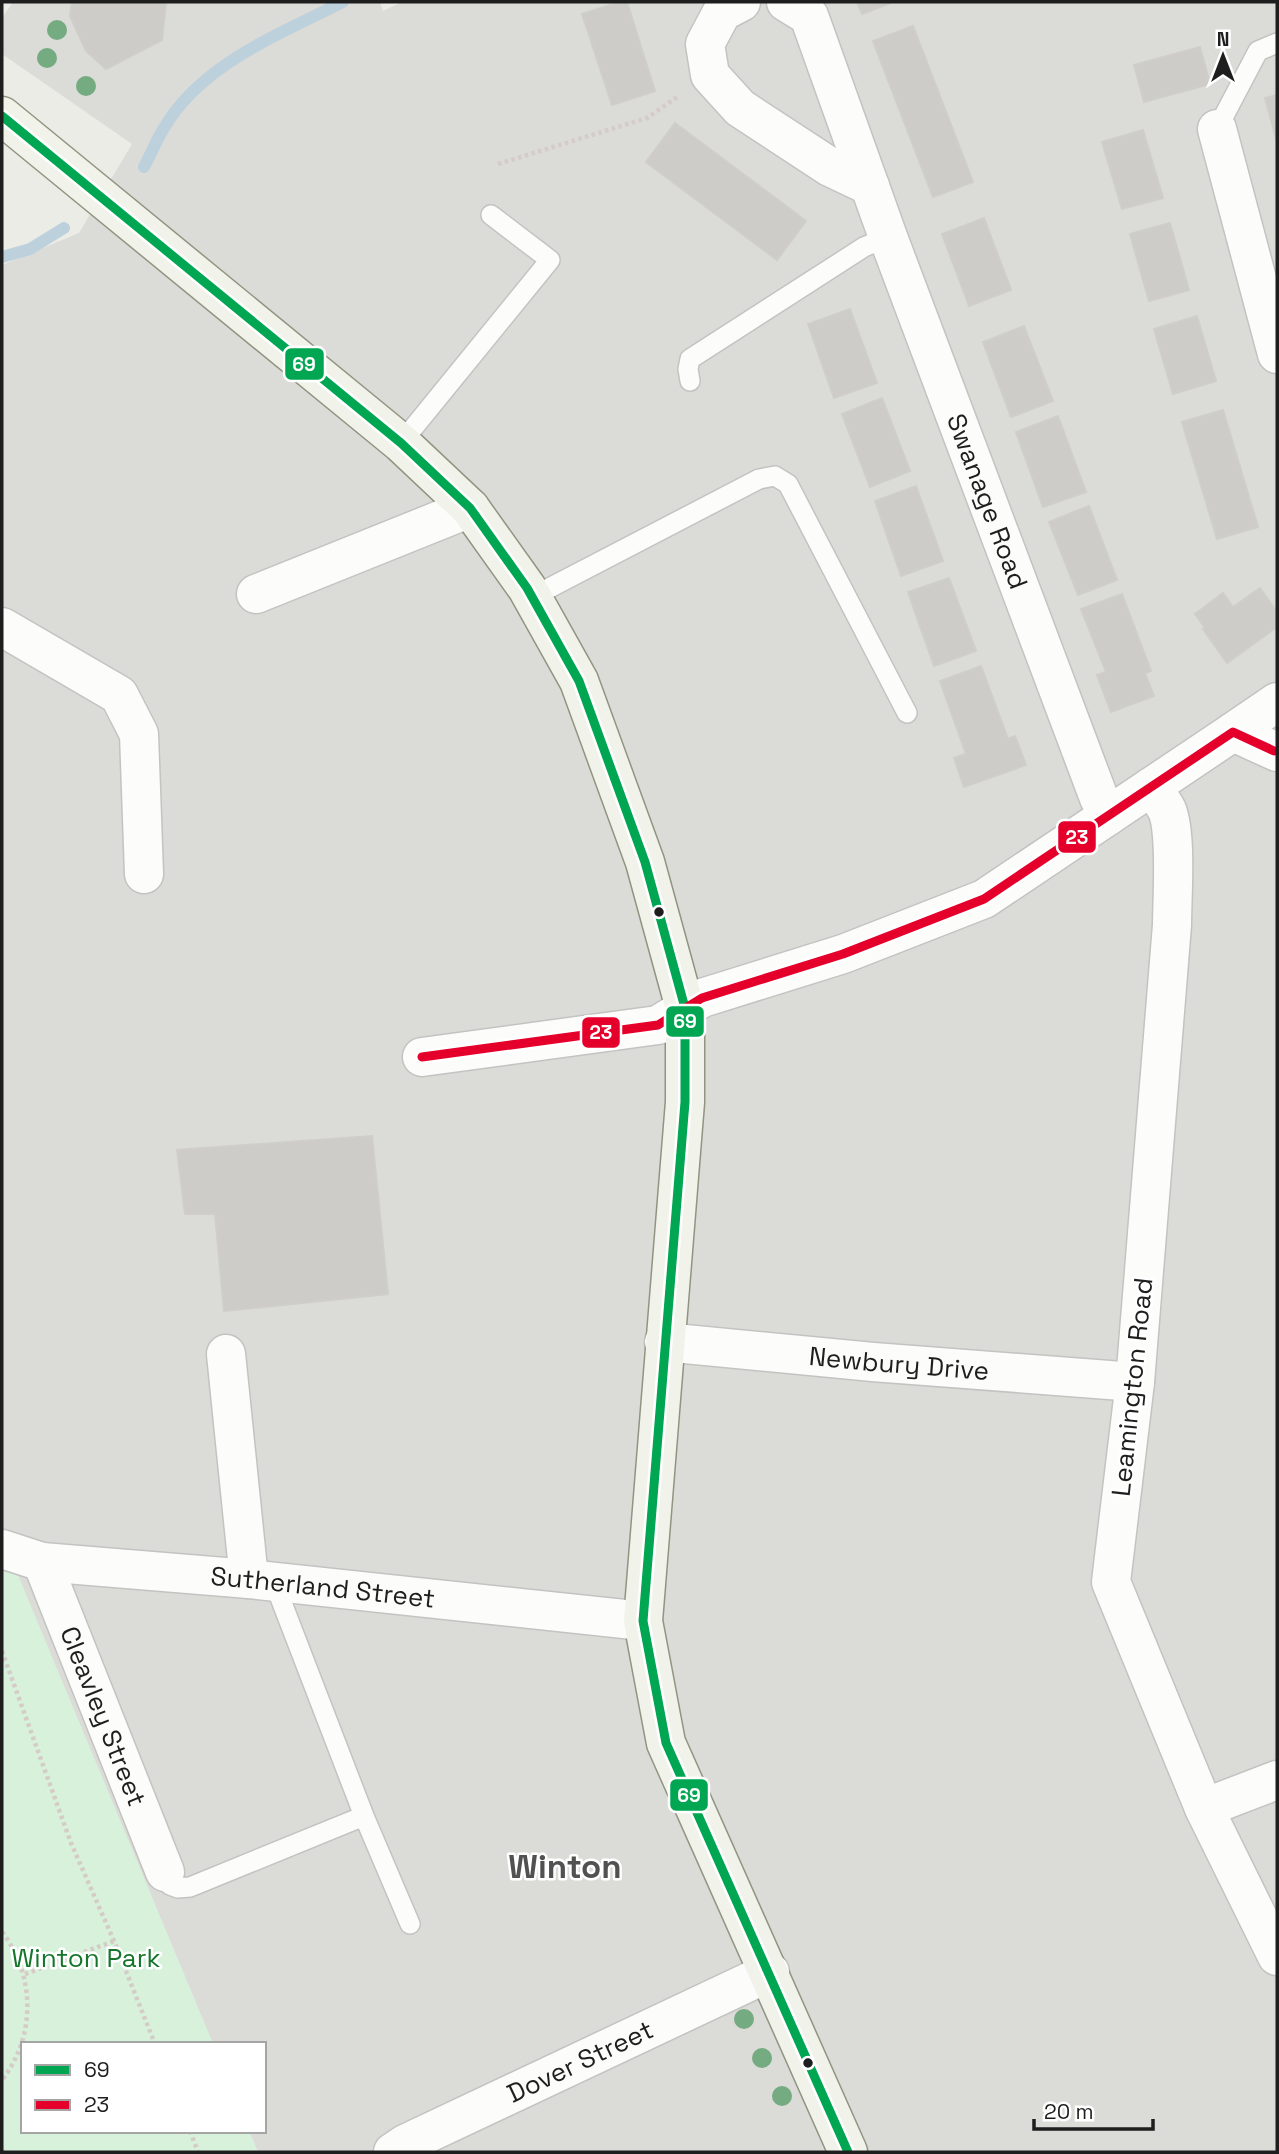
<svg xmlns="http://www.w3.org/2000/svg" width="1279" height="2154" font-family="'Space Grotesk',sans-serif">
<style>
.residential{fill:#dbdbd8}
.park{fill:#d7f1db}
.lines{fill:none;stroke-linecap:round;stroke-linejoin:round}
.stream{stroke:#bdd1dd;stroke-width:12}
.building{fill:#cdccc8;stroke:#cfcec9;stroke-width:2}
.lane-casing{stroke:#c3c3c1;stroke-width:22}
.street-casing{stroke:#c3c3c1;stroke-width:41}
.secondary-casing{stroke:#909581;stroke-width:41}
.path{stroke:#d5cbc7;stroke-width:4.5;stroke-dasharray:3.5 3.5;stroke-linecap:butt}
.lane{stroke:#fcfcfb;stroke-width:19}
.street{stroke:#fcfcfb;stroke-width:38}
.secondary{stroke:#f1f3eb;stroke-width:38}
.bus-1-casing{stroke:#fff;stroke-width:14}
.bus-2-casing{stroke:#fff;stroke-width:14}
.bus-1{stroke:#00a651;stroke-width:9}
.bus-2{stroke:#e4002b;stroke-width:9}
.tree{fill:#75ab80}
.bus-dot{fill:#1e1e1e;stroke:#fff;stroke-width:2.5}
.labels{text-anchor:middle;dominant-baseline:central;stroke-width:5;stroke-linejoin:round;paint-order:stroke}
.street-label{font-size:26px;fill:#1e1e1e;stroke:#fff}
.park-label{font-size:26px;fill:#14752b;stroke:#fff}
.district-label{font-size:33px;font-weight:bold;fill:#515151;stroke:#fff}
.line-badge{stroke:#fff;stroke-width:2.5}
.badge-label{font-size:19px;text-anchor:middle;font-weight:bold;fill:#fff}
</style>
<rect width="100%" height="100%" fill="#ecece7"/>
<path class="residential" d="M13,2H380L383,11L402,2H1277V2152H258L249,2131H264V2044H213L8,1552L2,1551V265L79,233L132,144L2,54V18Z"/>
<path class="park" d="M2,1551H8L213,2044H23V2131H249L258,2152H2Z"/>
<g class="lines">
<path class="stream" d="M144,167C151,154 156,141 164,128C201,64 280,34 343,2
M2,257L30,249L64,228"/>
</g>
<path class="building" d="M72,2H166L162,40L106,69L86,51L70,16Z
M620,2H627L655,91L612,105L582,14Z
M857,2H893L862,14Z
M913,26L973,182L933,197L873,41Z
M1200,47L1210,84L1144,102L1134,65Z
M1277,95V142L1265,98Z
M675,123L806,221L777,260L646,162Z
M1143,130L1163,198L1122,209L1102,142Z
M984,218L1011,290L969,306L942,234Z
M1170,223L1189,290L1149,301L1130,234Z
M850,309L877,383L834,398L808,324Z
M1197,316L1216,381L1173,394L1154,329Z
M1024,326L1053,401L1011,417L983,342Z
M882,398L910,471L870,487L842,414Z
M1223,410L1258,527L1217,539L1182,422Z
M1058,416L1086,492L1043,507L1016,432Z
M916,486L943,561L901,576L875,501Z
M1089,506L1117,580L1078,595L1049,522Z
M949,578L976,651L934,666L908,592Z
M1260,588L1277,612V627L1227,663L1203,629L1205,628L1195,614L1223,593L1233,607Z
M1122,594L1151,671L1145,673L1154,696L1111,712L1097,675L1106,672L1081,609Z
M981,666L1008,739L1015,736L1026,765L964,787L954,758L966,754L940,681Z
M372,1136L388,1294L224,1311L215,1214H185L177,1150Z"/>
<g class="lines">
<defs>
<path id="lane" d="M1217,129L1258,51L1277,43
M690,381L688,369L690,359L864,247L888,237
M401,443L550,260L491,215
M532,597L759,479L775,476L788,484L907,713
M274,1582L364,1816L410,1924
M165,1872L170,1885L178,1888L190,1887L364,1816"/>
<g id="street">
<path d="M741,2L722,12L705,44L710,75L740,108L830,167L870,186"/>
<path id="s1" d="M786,2L809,16L888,237L1099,798L1108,816"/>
<path d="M1217,129L1277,354"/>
<path d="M256,594L470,508"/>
<path d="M2,627L119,695L139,734L144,874"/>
<path d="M1233,732L1277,702"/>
<path d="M1151,787C1156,794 1163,802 1167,810C1177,834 1172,898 1172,925L1135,1382L1111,1582L1204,1808L1277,1956"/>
<path d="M422,1057L658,1025L702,998L843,954L984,899L1233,732L1277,752"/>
<path id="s2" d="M664,1342L873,1362L1135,1382"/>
<path d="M226,1354L249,1579"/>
<path id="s3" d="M2,1549L42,1562L249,1579L643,1621"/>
<path id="s4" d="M42,1562L165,1872"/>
<path d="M1204,1808L1277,1780"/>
<path id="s5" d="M393,2152L405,2144L770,1972"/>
</g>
<path id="secondary" d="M2,116L401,443L470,508L527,588L579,681L645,862L685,1008V1102L643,1621L666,1743L848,2152"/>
</defs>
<use href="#lane" class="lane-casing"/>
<use href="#street" class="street-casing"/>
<use href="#secondary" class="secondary-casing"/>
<path class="path" d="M498,164L647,118L677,97
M2,1651L71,1843L114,1941L155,2044
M2,1932C8,1939 12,1947 16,1955C35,1996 30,2044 2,2080
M25,1974L114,1941
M190,2131L198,2152
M2,2151L4,2152"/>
<use href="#lane" class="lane"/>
<use href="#street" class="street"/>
<use href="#secondary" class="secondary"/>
<defs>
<path id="bus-1" d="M2,116L401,443L470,508L527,588L579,681L645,862L685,1008V1102L643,1621L666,1743L848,2152"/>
<path id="bus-2" d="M422,1057L658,1025L702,998L843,954L984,899L1233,732L1274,751"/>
</defs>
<use href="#bus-1" class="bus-1-casing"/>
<use href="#bus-2" class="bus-2-casing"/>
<use href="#bus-1" class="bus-1"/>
<use href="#bus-2" class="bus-2"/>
</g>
<g class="tree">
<circle cx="57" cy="30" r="10"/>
<circle cx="47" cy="58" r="10"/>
<circle cx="86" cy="86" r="10"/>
<circle cx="744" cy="2019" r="10"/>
<circle cx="762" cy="2058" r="10"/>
<circle cx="782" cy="2096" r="10"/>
</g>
<g class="bus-dot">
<circle cx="659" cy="912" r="6"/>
<circle cx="808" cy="2063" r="6"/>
</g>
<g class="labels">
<g class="street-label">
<text stroke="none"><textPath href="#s1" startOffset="544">Swanage Road</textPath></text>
<text stroke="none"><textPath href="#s2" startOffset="236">Newbury Drive</textPath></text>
<text transform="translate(1132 1387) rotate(-84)">Leamington Road</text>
<text stroke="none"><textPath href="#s3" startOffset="324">Sutherland Street</textPath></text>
<text stroke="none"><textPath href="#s4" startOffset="166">Cleavley Street</textPath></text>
<text stroke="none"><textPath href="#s5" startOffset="208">Dover Street</textPath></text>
</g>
<g class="park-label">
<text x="86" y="1958">Winton Park</text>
</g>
<g class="district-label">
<text x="565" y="1867">Winton</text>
</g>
</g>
<g class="line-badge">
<rect x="284" y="347" width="41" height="34" rx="7" fill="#00a651"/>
<rect x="1057" y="820" width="40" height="34" rx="7" fill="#e4002b"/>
<rect x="665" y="1005" width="40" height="33" rx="7" fill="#00a651"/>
<rect x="581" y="1016" width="40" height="33" rx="7" fill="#e4002b"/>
<rect x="669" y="1778" width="40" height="34" rx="7" fill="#00a651"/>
</g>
<g class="badge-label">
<text x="304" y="371">69</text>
<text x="1077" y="844">23</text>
<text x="685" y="1028">69</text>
<text x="601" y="1039">23</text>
<text x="689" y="1802">69</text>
</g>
<rect width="1279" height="2154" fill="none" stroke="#1e1e1e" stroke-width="7"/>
<rect x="21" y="2042" width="245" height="91" fill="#ffffff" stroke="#a5a5a5" stroke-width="2"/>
<rect x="35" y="2065" width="35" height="10" fill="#00a651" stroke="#a5a5a5" stroke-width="2"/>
<text x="84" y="2077" font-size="21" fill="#1e1e1e">69</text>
<rect x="35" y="2100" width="35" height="10" fill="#e4002b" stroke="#a5a5a5" stroke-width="2"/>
<text x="84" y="2112" font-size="21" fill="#1e1e1e">23</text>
<g transform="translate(1223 56)" stroke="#ffffff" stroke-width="5" paint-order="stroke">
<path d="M0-5L12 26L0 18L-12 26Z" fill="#1e1e1e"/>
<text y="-10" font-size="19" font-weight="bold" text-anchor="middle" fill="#1e1e1e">N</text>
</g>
<path d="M1034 2119v10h119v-10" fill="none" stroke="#1e1e1e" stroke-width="3.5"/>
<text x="1044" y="2119" font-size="21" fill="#1e1e1e" stroke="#ffffff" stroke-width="5" paint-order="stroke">20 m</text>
</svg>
